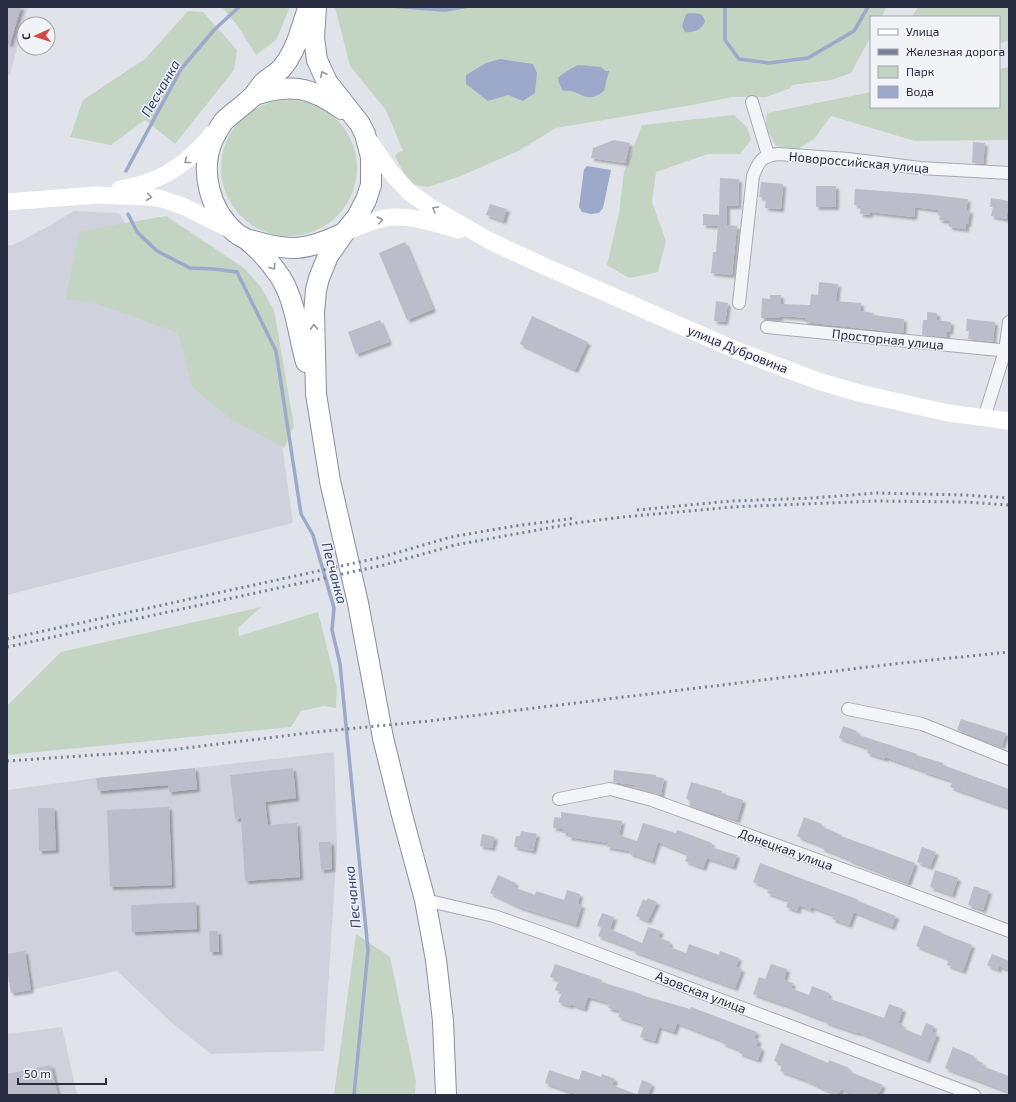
<svg xmlns="http://www.w3.org/2000/svg" width="1016" height="1102" font-family="'Exo 2',sans-serif">
<style>
.built{fill:#cfd2dc}
.green{fill:#c3d4c2}
.water{fill:#9ca9cb}
.lines{fill:none;stroke-linecap:round;stroke-linejoin:round}
.stream{stroke:#9ca9cb;stroke-width:3.5}
.building{fill:#bbbeca;filter:url(#shadow)}
.minor-casing{stroke:#a6a9b4;stroke-width:14}
.trunk-casing{stroke:#888da1;stroke-width:22}
.minor{stroke:#f4f5f8;stroke-width:12}
.secondary{stroke:#fff;stroke-width:17}
.trunk{stroke:#fff;stroke-width:20}
.rail{stroke:#7a7f94;stroke-width:3;stroke-dasharray:2 4;stroke-linecap:butt}
.oneway{stroke:#9496a0}
.labels{text-anchor:middle;dominant-baseline:central;stroke-width:3;stroke-linejoin:round;paint-order:stroke}
.street-label{font-size:13px;fill:#292d42;stroke:#f1f3f7}
.water-label{font-size:14px;font-style:italic;fill:#324477;stroke:#f1f3f7}
</style>
<defs>
<filter id="shadow"><feDropShadow dx="3" dy="3" stdDeviation="1" flood-color="#0004"/></filter>
</defs>
<rect width="100%" height="100%" fill="#e1e3ea"/>
<path class="built" d="M7,7H28L10,75L7,74Z
M74,211L119,213L145,257L276,402L293,523L7,595V245H13L49,226Z
M334,752L337,848L324,1051L211,1054L172,1023L117,971L31,990L11,993L9,983H7V790L96,778L195,768Z
M62,1027L77,1095H7V1034Z"/>
<path class="green" d="M222,7H290L276,40L256,55L237,25Z
M335,7H887L881,17H871V36L851,73L831,80L792,85L791,88L766,97H732L698,104L556,128L520,150L461,176L428,187L409,184L395,156L398,152L403,151L386,110L350,66Z
M918,7H1009V41L999,43V17H912Z
M188,11L203,12L237,50L234,70L175,144L145,120L111,145L70,137L83,100L145,59Z
M1009,67V140L915,141L831,116L814,139L798,149L776,146L766,128L767,113L871,92V107H999V69Z
M221 168a68 68 0 1 1 136 0a68 68 0 1 1-136 0Z
M734,115L747,127L751,140L740,154H708L656,172L652,202L666,241L658,272L629,278L607,265L619,213L624,172L642,125Z
M166,216L244,268L260,286L274,310L294,426L284,448L232,420L193,388L178,333L95,303L65,299L80,231Z
M261,607L238,628L239,636L318,612L337,687L336,708L324,706L301,711L291,727L7,755V706L61,652Z
M356,934L390,957L416,1081L415,1095H334Z"/>
<path class="water" d="M382,7H473L445,12Z
M690,13C699,14 703,12 705,22C701,30 694,33 685,32L682,26L686,14Z
M500,59L533,64L537,73L535,93L523,101L508,95L488,101L466,84V75L486,63Z
M578,65L601,67L606,71H609L604,91C584,106 582,89 563,91L559,83L558,78C562,74 573,67 578,65Z
M587,166L611,170L603,208L599,213L591,214L582,212L579,207L584,169Z"/>
<g class="lines">
<path class="stream" d="M725,7V40L739,59L769,63L808,58L854,31L868,7
M126,171L181,69L215,29L239,7
M128,214L137,232L157,251L190,268L214,269L237,272L276,351L301,514L313,535L334,608L332,630L340,664L368,950L354,1095"/>
</g>
<path class="building" d="M7,7H21L10,44H7Z
M614,140L630,143L625,163L591,158L593,148Z
M973,142L985,143L983,164L972,163Z
M720,178L739,179L738,206H727V225L737,226L732,275L711,273L713,252H716L718,226L703,225V214L719,215Z
M761,182L783,184L781,209L765,208L766,198L759,197Z
M816,186H836V207H816Z
M855,189L924,194L968,199L966,210H970L968,224H966V229L949,227V221L939,220L940,216L938,215V210L915,207L914,217L870,212L869,215L860,214L861,206L854,205Z
M991,198L1009,201L1006,219L991,216L993,207H990Z
M490,204L507,209L503,221L486,215Z
M405,242L433,309L407,320L379,253Z
M819,282L838,284L836,301L861,303V311L874,313L873,315L904,319L903,333L805,322V318L795,317L780,316V318H761L762,298L770,299V295H781V304L810,305L811,294L818,295Z
M716,301L728,303L725,322L714,321Z
M927,312L937,313V320L951,322L950,332L947,331V337L922,335L923,320H927Z
M532,316L588,342L575,370L520,344Z
M967,319L995,322L993,342L968,339L969,331H966Z
M380,320L389,342L356,354L348,332Z
M961,719L1006,733L1002,746L957,730Z
M843,726L857,731L856,734L917,754L916,755L943,763V765L1009,789V808L950,787L953,781L924,772V771L885,757V759L867,753L868,748L839,738Z
M195,768L197,789L169,792L168,785L98,791L96,778Z
M293,768L296,798L265,802L268,825L297,823L300,877L245,881L241,818L235,819L230,775Z
M614,770L656,775V777L664,778L661,795L635,788V785L613,782Z
M691,782L722,791L721,793L743,800L737,820L689,806L691,801L686,799Z
M169,807L172,885L110,887L107,810Z
M38,808H54L56,850L39,851Z
M561,812L622,821L619,835L637,841L643,823L676,833L677,830L712,843L711,847L737,855L733,867L707,858L703,868L685,861L688,854L658,842L652,861L629,853L630,851L607,847L608,843L568,837L569,833H563V829L553,828L554,817L561,818Z
M804,817L822,824L821,826L841,835V836L915,863L908,883L849,860V859L821,848L822,846L797,836Z
M521,831L537,834L533,851L514,847L516,836H520Z
M482,834L495,837L492,848L480,846Z
M319,842H331L332,869L321,870Z
M922,847L936,852L930,867L917,862Z
M760,863L859,900L858,901L896,916L892,927L854,912L849,925L832,919L834,915L811,907V910L799,905L797,911L786,907L788,902L787,900L767,893L769,888L753,882Z
M935,870L958,878L952,895L930,887Z
M498,875L516,883L514,887L535,895L536,891L564,900L567,890L580,894L578,904L582,905L576,925L519,907L490,893Z
M974,886L989,891L983,910L968,905Z
M648,898L657,902L648,921L636,916L643,899L646,901Z
M196,902L197,929L132,932L131,905Z
M602,913L614,917L610,929L642,943L648,927L661,931L658,937L670,942L669,947L686,953L689,944L719,955L720,951L739,958L736,967L742,969L735,988L633,951V949L598,936L602,927L597,926Z
M924,925L941,932V933L972,945L963,971L947,965L949,959L916,946Z
M209,931H218L219,952H210Z
M25,951L31,990L11,993L7,967V954Z
M992,954L1009,961V970L999,966L998,970L987,965Z
M555,964L602,980L601,982L641,994V995L690,1009L691,1007L757,1032L754,1038L759,1040L756,1046L762,1048L758,1060L739,1053L740,1050L722,1043L723,1041L677,1023L674,1032L659,1027L655,1041L640,1037L644,1025L618,1017L620,1011L608,1008L609,1003L588,997L584,1009L571,1004L570,1006L558,1002L562,992L555,990L559,980L550,977Z
M771,964L787,969L784,980L793,983L791,988L809,995L812,986L829,993L828,998L884,1018L889,1004L903,1009L898,1023L903,1025L902,1028L921,1036L926,1023L934,1026L932,1032L937,1034L927,1060L858,1032L857,1033L825,1022L826,1021L788,1006L753,994L759,977L765,979Z
M781,1043L828,1063L829,1060L849,1068L848,1071L883,1085L878,1095H857L841,1089L838,1095H837L803,1079L780,1071L782,1064L774,1061Z
M953,1047L974,1056L973,1059L983,1063L982,1066L1009,1076V1092L945,1068Z
M51,1065L58,1095H7V1074Z
M549,1070L579,1080L582,1070L601,1077L602,1074L615,1079L612,1085L636,1094V1095H579L545,1083Z
M642,1080L652,1084L648,1095H637Z"/>
<g class="lines">
<defs>
<path id="minor" d="M752,102L768,155
M739,303L753,176C759,161 761,156 778,154L848,159L920,168L1009,173
M767,327L1009,351
M984,418L1005,351L1009,322
M848,709L922,724L1009,759
M559,799L610,789L652,800L897,889L1009,931
M425,900L494,916L548,935L974,1095"/>
<path id="trunk" d="M316,7L314,38L317,60L327,82L360,124L365,134L371,157V185L366,200L357,217L344,233L328,256L319,278L316,290L314,313L316,394L330,481L358,603L383,738L402,815L425,900L436,960L443,1021L446,1095
M254,95C291,83 311,87 342,109
M250,240C290,252 306,251 344,233
M306,362C298,334 296,303 281,278C271,263 260,250 246,239C243,237 239,236 236,233C210,211 199,171 213,139C216,134 220,126 224,121C233,112 245,105 254,95C257,91 260,87 263,83C269,78 276,74 282,68C291,57 297,43 301,30C304,22 305,15 309,7"/>
</defs>
<use href="#minor" class="minor-casing"/>
<use href="#trunk" class="trunk-casing"/>
<use href="#minor" class="minor"/>
<path class="secondary" d="M368,139L390,171L409,192L429,206L490,241L544,266L736,350L818,381L859,393L948,413L1009,421
M120,189C130,187 141,185 150,181C177,172 196,153 214,132
M7,202L96,195L150,197L162,199L185,207L233,231
M344,233C357,227 371,221 385,218C410,214 435,224 459,230"/>
<use href="#trunk" class="trunk"/>
<path class="rail" d="M637,510L731,501L813,498L877,493L965,495L1009,498
M7,639L382,557L451,537L515,526L576,518
M7,647L384,565L455,545L576,523L623,517L733,507L877,501L965,502L1009,505
M7,761L170,750L316,732L429,721L893,664L1009,652"/>
</g>
<defs><path id="oneway-chevron" d="M-2-3.5L2.5 0L-2 3.5" fill="none" stroke-width="1.6" stroke-linecap="round" stroke-linejoin="round"/></defs>
<g class="oneway">
<use href="#oneway-chevron" transform="translate(323 74) rotate(-116)"/>
<use href="#oneway-chevron" transform="translate(187 161) rotate(141)"/>
<use href="#oneway-chevron" transform="translate(149 197) rotate(8)"/>
<use href="#oneway-chevron" transform="translate(435 209) rotate(-150)"/>
<use href="#oneway-chevron" transform="translate(380 220) rotate(-14)"/>
<use href="#oneway-chevron" transform="translate(273 267) rotate(54)"/>
<use href="#oneway-chevron" transform="translate(314 327) rotate(-91)"/>
</g>
<g class="labels">
<g class="street-label">
<text transform="translate(859 162) rotate(5)">Новороссийская улица</text>
<text transform="translate(888 339) rotate(6)">Просторная улица</text>
<text transform="translate(738 349) rotate(22)">улица Дубровина</text>
<text transform="translate(786 849) rotate(20)">Донецкая улица</text>
<text transform="translate(701 992) rotate(21)">Азовская улица</text>
</g>
<g class="water-label">
<text transform="translate(160 88) rotate(-60)">Песчанка</text>
<text transform="translate(335 573) rotate(75)">Песчанка</text>
<text transform="translate(352 897) rotate(-96)">Песчанка</text>
</g>
</g>
<rect width="1016" height="1102" fill="none" stroke="#292d42" stroke-width="16"/>
<rect x="870" y="16" width="130" height="92" fill="#f1f3f7" stroke="#a1a4af"/>
<rect x="878" y="29" width="20" height="6" fill="#ffffff" stroke="#a1a4af"/>
<text x="906" y="36" font-size="12" fill="#292d42">Улица</text>
<rect x="878" y="49" width="20" height="6" fill="#7a7f94" stroke="#a1a4af"/>
<text x="906" y="56" font-size="12" fill="#292d42">Железная дорога</text>
<rect x="878" y="66" width="20" height="12" fill="#c3d4c2" stroke="#a1a4af"/>
<text x="906" y="76" font-size="12" fill="#292d42">Парк</text>
<rect x="878" y="86" width="20" height="12" fill="#9ca9cb" stroke="#a1a4af"/>
<text x="906" y="96" font-size="12" fill="#292d42">Вода</text>
<g transform="translate(36 36) rotate(267)"><circle r="19" fill="#f1f3f7" stroke="#a1a4af"/>
<path d="M0-3L7 15L0 10L-7 15Z" fill="#d14b44"/>
<text y="-6" font-size="11" font-weight="bold" text-anchor="middle" fill="#292d42">С</text>
</g>
<path d="M18 1078v6h88v-6" fill="none" stroke="#292d42" stroke-width="2"/>
<text x="24" y="1078" font-size="12" fill="#292d42" stroke="#f1f3f7" stroke-width="3" paint-order="stroke">50 m</text>
</svg>
